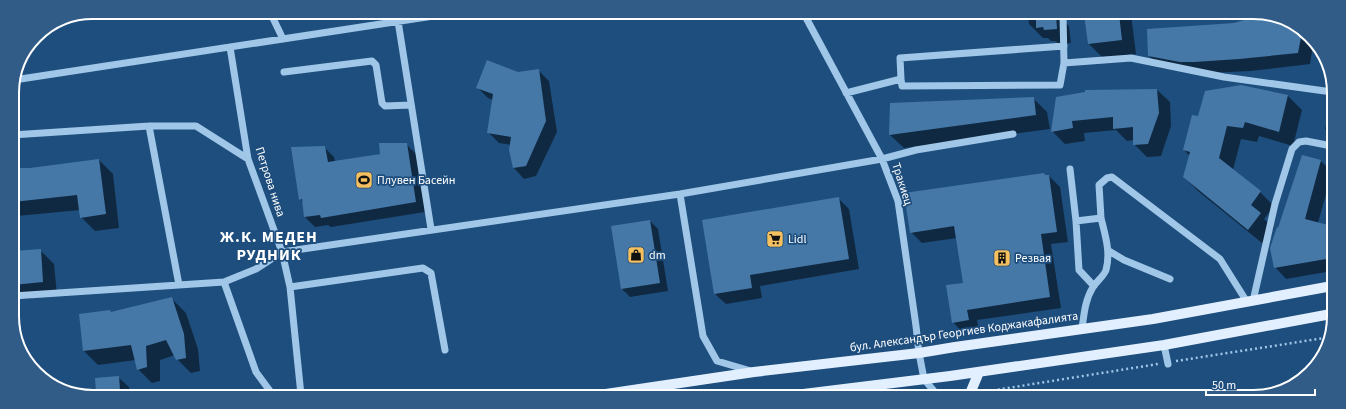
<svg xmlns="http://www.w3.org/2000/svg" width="1346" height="409" font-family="'Source Sans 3',sans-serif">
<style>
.shadow{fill:#0007}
.building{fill:#4678a7}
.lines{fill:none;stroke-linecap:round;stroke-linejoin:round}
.path{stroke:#a0c6e8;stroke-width:2.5;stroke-dasharray:2 3;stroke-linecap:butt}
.minor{stroke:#a0c6e8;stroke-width:7}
.major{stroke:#e2effe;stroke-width:10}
.labels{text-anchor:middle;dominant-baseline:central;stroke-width:3.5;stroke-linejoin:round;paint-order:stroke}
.poi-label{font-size:12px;fill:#fff;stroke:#1e4e7d;text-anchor:start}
.street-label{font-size:12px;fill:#fff;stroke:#1e4e7d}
.district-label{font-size:16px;font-weight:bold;letter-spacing:1px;fill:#fff;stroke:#1e4e7d}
.rim{fill:none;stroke:#fff;stroke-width:2}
</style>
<rect width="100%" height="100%" fill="#1e4e7d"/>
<path class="shadow" d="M1028,14H1061L1066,23L1069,26L1071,43L1059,44L1055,41H1051L1048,38H1043L1029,24Z
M1085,14H1131L1136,54L1103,58L1089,44Z
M1264,15L1279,18L1314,39L1310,64L1251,71L1206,73L1160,68L1149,56L1234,24Z
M538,70L549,81L557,132L536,176L524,179L514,168L510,150L511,145L499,143L488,132L493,100L488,98L477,87L518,73Z
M1157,90L1170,102L1171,126L1161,156L1147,157L1134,144V140L1127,141L1116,130L1084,133L1085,141L1065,144L1052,131L1057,98Z
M1288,96L1302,110L1293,146L1259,136L1257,142L1241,139L1233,170L1260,192L1274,206L1264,219L1274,228L1262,243L1198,191L1184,177L1190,156L1184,150L1199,117Z
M1033,98L1047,112L1050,129L904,148L890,135Z
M1331,105H1332V136L1325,129Z
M406,144L416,154L425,212L331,227L328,225L315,227L305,217L304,203L300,199L324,147L334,157L335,162L381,154Z
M99,160L113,174L119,228L95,231L81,217L80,210L17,216L19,252L40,250L54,264L57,295L25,299L13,286V169H30Z
M1321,161L1332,172L1318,223L1332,227V271L1286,279L1275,267Z
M1046,176H1049L1060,187L1068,242L1051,244L1061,308L977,320L979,331L963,333L953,322L964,284L957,238L922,243L911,232Z
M838,198L849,209L859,269L760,286L762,298L726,304L715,294Z
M650,221L658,229L668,291L630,297L622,289L612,227Z
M172,299L186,313L198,349L200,371L191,373L177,359L175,355L160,360V381L152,383L138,369L136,360L98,365L84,351L110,311L112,313Z
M118,377L129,387V394H100L97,392Z
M1225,389L1230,397H1207L1206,391Z
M203,391L207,395H185Z"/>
<path class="building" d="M1036,14H1056L1057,29L1044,30L1043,27L1036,28Z
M1084,14H1119L1122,40L1088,44Z
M1261,15L1277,17L1302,32L1298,53L1239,59L1194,62H1180L1148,56L1147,29L1234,23Z
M487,60L518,72L539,69L546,121L526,166L513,168L509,150L511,137L487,133L493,94L476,88Z
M1241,85L1288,95L1279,132L1245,122L1243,128L1227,126L1219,158L1261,191L1251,205L1261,213L1248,230L1183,177L1190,152L1183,150L1192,115L1198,116L1205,91Z
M1157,89L1159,113L1148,144L1133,145V127L1113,129V117L1072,121L1073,128L1051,132L1056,97L1085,92V90Z
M1034,97L1036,115L889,135L890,103Z
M379,143H407L416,202L321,218L320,215L304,217L302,199L299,200L291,147L325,146L328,162L380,154Z
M1302,155L1321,160L1305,219L1332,226V258L1274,268L1270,248L1277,227L1278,228Z
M99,159L106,214L80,218L77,195L13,202V168H30Z
M1044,173L1045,175H1049L1057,232L1041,234L1050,297L967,310L969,320L952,323L946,285L963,283L954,226L910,233L904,193Z
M839,197L849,259L750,275L752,288L714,294L702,220Z
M650,220L660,283L621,289L611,226Z
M41,249L43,282L13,285V251Z
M172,297L184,334L186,358L176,360L166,340L146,346L147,367L137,370L131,345L83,351L79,314L110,310L111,312Z
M119,376L120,390L96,392L95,378Z"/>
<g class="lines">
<path class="path" d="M1176,361L1331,337
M983,392L1158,364"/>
<path class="minor" d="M270,12L283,39
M804,14L882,159L898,201L916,326L919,353L924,379L938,396
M398,21L431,229
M230,47L248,159L282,252L290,287L301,395
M1064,63L1131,58L1224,77L1332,92
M284,72L372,61L376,65L382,103L385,106L411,105
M901,79L900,58L1064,46
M14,80L453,13
M846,93L901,79L902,86L1060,85L1064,63L1063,14
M149,126L179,285
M12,135L149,126H196L248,159
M1070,169L1076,221L1101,218L1099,185L1107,178L1112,177L1220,259L1247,302
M680,194L703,336L717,361L751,371
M1076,221L1079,270L1094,286
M1109,251L1124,260L1170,279
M224,282L256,372L273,395
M290,287L423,268L431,273L445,350
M13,296L224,282L256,269L282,252L680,194L882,159L916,150L1013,134
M1253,301L1275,204L1292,149L1299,142L1306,141L1332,146
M1082,329C1084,314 1085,300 1093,287C1097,281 1104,276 1106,270C1111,252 1105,235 1101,218
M1164,345L1168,364"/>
<path class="major" d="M599,395L754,372L919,353L955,347L1153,319L1332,286
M787,396L950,376L1164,345L1331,314
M969,396L979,372"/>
</g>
<defs>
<symbol id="stadium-square" viewBox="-11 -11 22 22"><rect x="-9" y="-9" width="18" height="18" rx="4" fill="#f7c05f" stroke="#1e4e7d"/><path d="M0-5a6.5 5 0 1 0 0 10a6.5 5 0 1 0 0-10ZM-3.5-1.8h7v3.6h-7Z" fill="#111"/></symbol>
<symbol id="supermarket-square" viewBox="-11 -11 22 22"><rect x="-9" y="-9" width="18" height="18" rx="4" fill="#f7c05f" stroke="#1e4e7d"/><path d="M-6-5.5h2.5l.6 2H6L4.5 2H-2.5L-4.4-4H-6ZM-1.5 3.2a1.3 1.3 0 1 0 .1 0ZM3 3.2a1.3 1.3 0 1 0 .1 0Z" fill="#111"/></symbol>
<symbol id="shop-square" viewBox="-11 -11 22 22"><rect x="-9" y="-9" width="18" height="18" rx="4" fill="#f7c05f" stroke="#1e4e7d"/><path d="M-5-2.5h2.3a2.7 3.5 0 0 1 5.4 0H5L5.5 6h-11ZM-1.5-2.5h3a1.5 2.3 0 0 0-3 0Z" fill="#111"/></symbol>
<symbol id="building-square" viewBox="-11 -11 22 22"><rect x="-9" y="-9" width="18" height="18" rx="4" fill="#f7c05f" stroke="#1e4e7d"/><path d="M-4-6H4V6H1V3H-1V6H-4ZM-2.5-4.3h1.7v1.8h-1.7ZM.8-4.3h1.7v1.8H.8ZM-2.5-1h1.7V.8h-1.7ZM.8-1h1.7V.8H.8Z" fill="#111"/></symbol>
</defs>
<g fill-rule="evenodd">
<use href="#stadium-square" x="354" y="170" width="20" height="20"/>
<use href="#supermarket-square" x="765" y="229" width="20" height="20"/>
<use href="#shop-square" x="626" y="245" width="20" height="20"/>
<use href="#building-square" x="992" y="248" width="20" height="20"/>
</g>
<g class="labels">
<g class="poi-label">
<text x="377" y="180">Плувен Басейн</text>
<text x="788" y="239">Lidl</text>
<text x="649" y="255">dm</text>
<text x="1015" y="258">Резвая</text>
</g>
<g class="street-label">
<text transform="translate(270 182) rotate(72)">Петрова нива</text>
<text transform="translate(902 184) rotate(72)">Тракиец</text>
<text transform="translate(964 332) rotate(-8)">бул. Александър Георгиев Коджакафалията</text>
</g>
<g class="district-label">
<text x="269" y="237">Ж.К. МЕДЕН<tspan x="269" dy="18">РУДНИК</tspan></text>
</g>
</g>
<path d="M0 0H1346V409H0ZM93 19H1253A74 74 0 0 1 1327 93V316A74 74 0 0 1 1253 390H93A74 74 0 0 1 19 316V93A74 74 0 0 1 93 19Z" fill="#305c87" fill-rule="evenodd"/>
<path class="rim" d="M93 19H1253A74 74 0 0 1 1327 93V316A74 74 0 0 1 1253 390H93A74 74 0 0 1 19 316V93A74 74 0 0 1 93 19Z"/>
<path d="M1206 389v6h109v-6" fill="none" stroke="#ffffff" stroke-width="2"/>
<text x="1212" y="389" font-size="12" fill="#ffffff" stroke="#1e4e7d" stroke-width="3" paint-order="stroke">50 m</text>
</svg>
